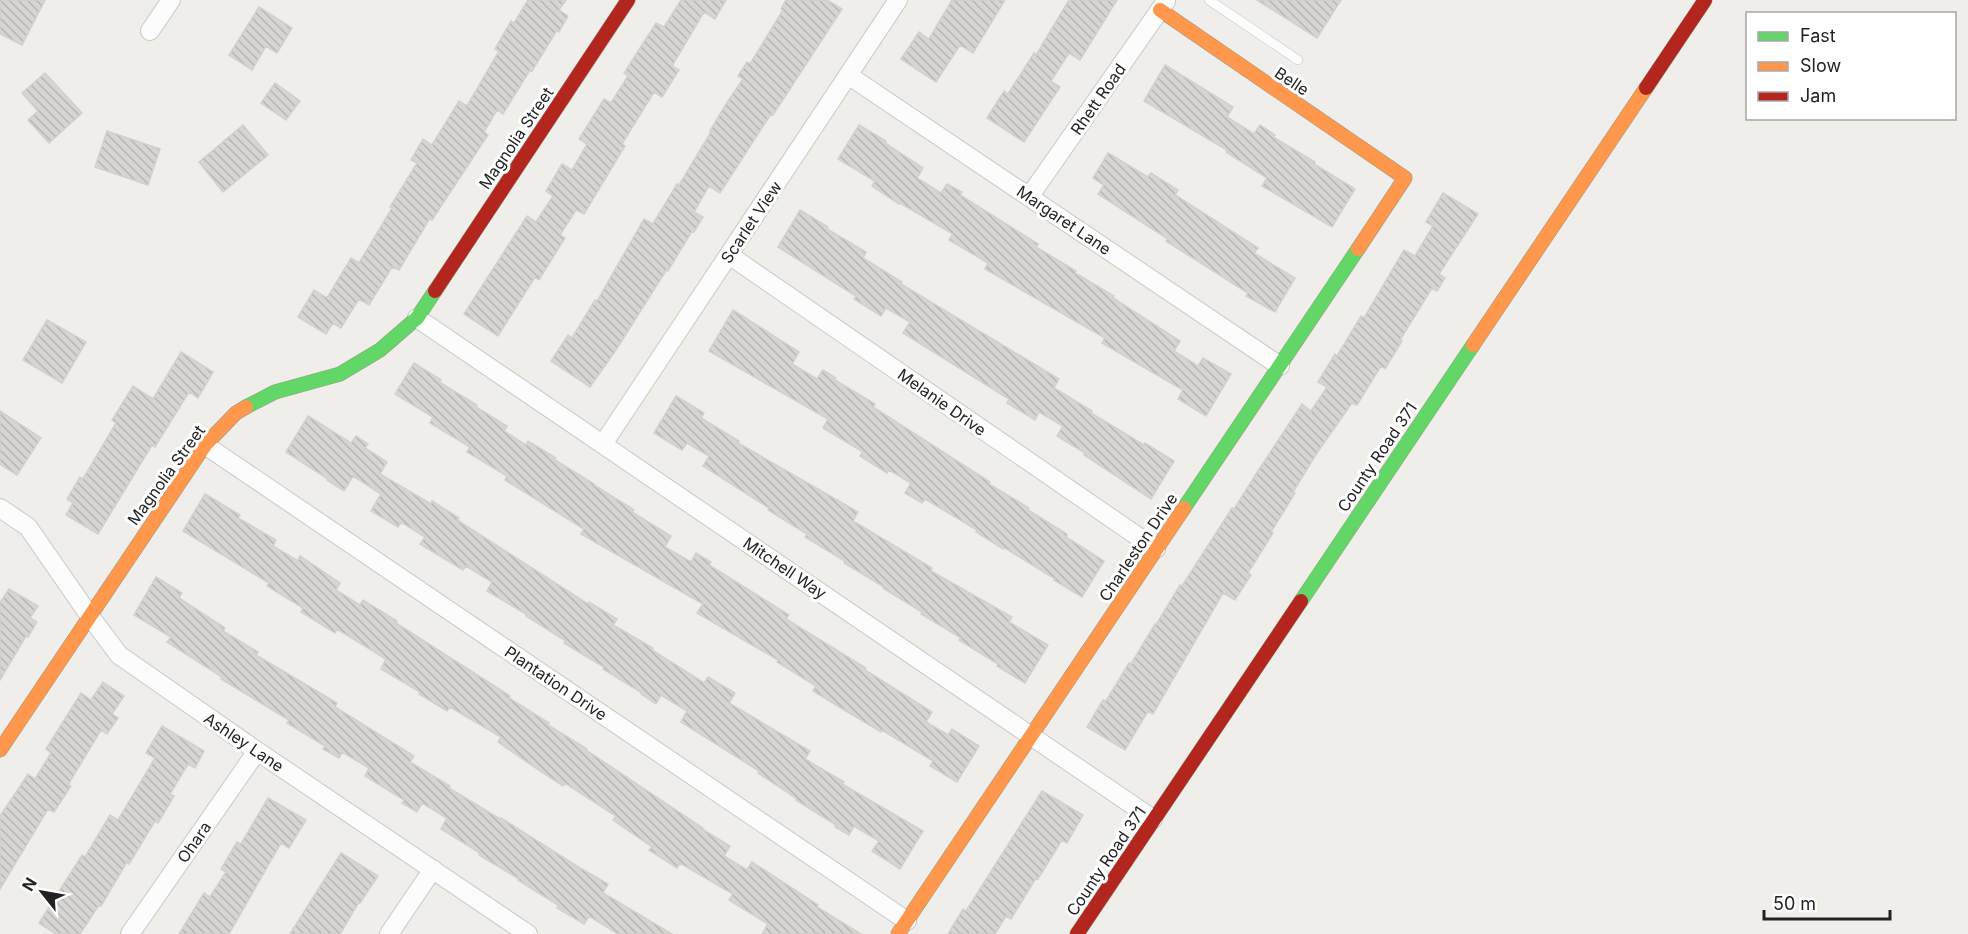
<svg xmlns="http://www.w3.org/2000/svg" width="1968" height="934" font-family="Inter,sans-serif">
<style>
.building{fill:url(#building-back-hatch);stroke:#d3d0cc;stroke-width:1.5}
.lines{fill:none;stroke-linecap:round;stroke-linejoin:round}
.lane-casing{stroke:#c9c8c7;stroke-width:10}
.street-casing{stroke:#c9c8c7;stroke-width:20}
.fast-casing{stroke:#999a82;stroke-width:15}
.slow-casing{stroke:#999a82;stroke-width:15}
.jam-casing{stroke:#999a82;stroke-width:15}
.lane{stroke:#fdfcfc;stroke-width:9}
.street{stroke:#fdfcfc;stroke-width:18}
.fast{stroke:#63d668;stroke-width:14}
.slow{stroke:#ff974d;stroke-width:14}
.jam{stroke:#b3261e;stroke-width:14}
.labels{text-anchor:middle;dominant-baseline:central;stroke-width:6;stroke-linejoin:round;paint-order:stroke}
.street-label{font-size:16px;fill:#222;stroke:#fff}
</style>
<defs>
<pattern id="building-back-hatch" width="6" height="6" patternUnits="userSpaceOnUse" patternTransform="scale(1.5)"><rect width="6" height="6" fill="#d7d4d2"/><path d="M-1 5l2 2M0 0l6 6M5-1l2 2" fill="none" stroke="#b8b6b4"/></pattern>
</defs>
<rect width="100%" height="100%" fill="#f0eeeb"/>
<path class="building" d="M0,0H45L22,45L0,34Z
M528,0H566L559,10L568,16L559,32L557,30L532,71L530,70L503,114L497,110L484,132L488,135L432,220L430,218L399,270L392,267L369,305L359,299L341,328L333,323L326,334L298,317L314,290L327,298L351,258L359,263L392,208L390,207L417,163L411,160L423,139L432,145L459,101L467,106L499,51L495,49L511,21L514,23Z
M681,0H726L715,19L704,12L672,66L679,70L662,97L654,92L622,144L625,146L584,214L576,210L560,235L565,238L539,280L535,277L498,336L464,314L527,216L536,222L553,196L546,191L562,164L572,170L587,144L579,139L604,99L611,103L628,76L624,73L656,23L664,27Z
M786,0H827L842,9L773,115L771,114L720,193L709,186L694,212L703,217L694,232L692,231L668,271L667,269L616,350L590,387L551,361L568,335L572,338L595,300L597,301L644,219L653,224L677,184L679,185L711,132L710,131L726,104L743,79L738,76L747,62L750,64L783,10L781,9Z
M952,0H1005L973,53L960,45L936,82L901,59L919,32L929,39Z
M1069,0H1117L1080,60L1069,53L1051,81L1060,87L1024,142L987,118L1004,91L1008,94L1034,53L1036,55Z
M1257,0H1341L1317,38Z
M259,7L292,28L277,53L266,46L252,70L229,55Z
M1165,65L1233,107L1227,117L1254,134L1260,125L1275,135L1273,137L1315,162L1314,164L1355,189L1332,227L1262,186L1267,178L1226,152L1227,150L1144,101Z
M45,73L82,113L49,143L28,120L38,111L22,93Z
M275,83L300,101L286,120L261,103Z
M243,125L268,155L223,192L199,162Z
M859,125L886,141L885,143L923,168L917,178L941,193L947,184L962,192L960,195L1038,244L1036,247L1076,271L1075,273L1114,296L1113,298L1180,341L1174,351L1198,366L1203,358L1231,374L1206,416L1178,399L1183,390L1102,343L1105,338L985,269L988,263L949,240L953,234L900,203L899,204L872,186L875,181L838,159Z
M107,131L160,149L148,185L95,167Z
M1108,153L1148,177L1151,173L1178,190L1175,195L1258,248L1254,253L1295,278L1275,312L1246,296L1248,293L1166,241L1168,239L1098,194L1104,185L1093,178Z
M1443,193L1478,214L1439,274L1445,278L1437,291L1432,288L1400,340L1402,341L1385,369L1381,366L1357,405L1352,403L1317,453L1293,492L1295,493L1271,532L1273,533L1248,573L1251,575L1235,600L1223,593L1153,714L1148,711L1125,750L1087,727L1103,700L1106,701L1129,663L1131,664L1155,624L1156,625L1180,585L1182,586L1232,508L1234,509L1258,471L1302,404L1311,411L1327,387L1318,382L1335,354L1337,356L1361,316L1364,318L1404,250L1415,256L1433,226L1426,222Z
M800,210L828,227L827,229L866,252L863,258L902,282L901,284L1059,379L1054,388L1092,411L1091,413L1144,445L1145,443L1174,461L1151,499L1084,455L1085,453L1057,436L1063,426L1039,412L1035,420L1007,403L1009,399L903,333L910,322L886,308L881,316L854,299L856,296L778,247Z
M733,310L799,352L792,364L817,379L823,370L836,378L835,380L875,404L873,407L990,482L989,484L1029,508L1028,510L1067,534L1066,537L1104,561L1082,597L1054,580L1055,579L1005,548L1003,549L976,532L977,530L925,499L922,503L905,493L911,483L889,470L887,473L860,456L863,452L823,428L828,419L709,351Z
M47,320L86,342L62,383L23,360Z
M181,352L213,372L198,398L189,392L155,447L152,445L98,534L66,515L73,503L67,499L80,477L83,479L116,423L112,420L133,386L153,399Z
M414,363L441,380L439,382L477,405L476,407L507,426L504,431L526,445L528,441L556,458L555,460L594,484V485L634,510L632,512L671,536L665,547L691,562L696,553L711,562L709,565L789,615L786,619L866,668L865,670L932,712L926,722L948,735L952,729L979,746L957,782L930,766L933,761L882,730L881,732L841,708L813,691L816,686L777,662L778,660L697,613L703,604L581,534L584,529L505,480L507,476L467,452L470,447L430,423L433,417L395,394Z
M676,396L704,413L701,418L739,441L738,443L858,512L853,521L932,568L931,571L1012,617L1009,622L1048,645L1025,683L997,666L998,664L959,640L961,638L921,614L922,612L883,588L884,587L844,563L845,561L805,537L807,534L768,510L769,508L703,466L709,456L687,443L682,450L654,433Z
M0,411L41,438L17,475L0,464Z
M308,416L351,443L356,436L368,444L365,448L387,462L380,474L431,504L432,501L459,518L457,520L588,604L589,602L617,619L613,625L653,648L652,650L704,683L708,677L735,693L729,703L810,751L805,759L844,782L842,784L923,831L900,869L872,851L879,841L854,826L849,835L835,827L836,825L796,800L797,799L758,773L759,771L681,722L687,711L661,695L656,704L641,694L642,693L603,669L604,667L564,643L566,641L526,616V614L487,591L492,582L466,566L463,570L420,544L425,537L401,522L398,527L371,511L381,494L353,476L344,491L327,480L328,479L286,452Z
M205,494L240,515L238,518L276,540L273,546L298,561L300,556L340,583L336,590L360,605L363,600L397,621L396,623L510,696L509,698L549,723L548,725L587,749L586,750L703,828L702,829L730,846L724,856L747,870L752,862L818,905L817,907L861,934H762L768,924L729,900L733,894L680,863L677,868L649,850L652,847L613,820L616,816L565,783L563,786L537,769L498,742L501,737L450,707L447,711L419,694L420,692L381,669L386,659L337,629L335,633L301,612L303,608L267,586L269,583L183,531Z
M156,577L182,593L179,598L225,628L223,631L258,652L256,655L337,703L335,707L414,756L410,762L450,786L449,788L500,819L501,818L580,868L608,884L603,893L672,934H618L589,916L584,924L557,908L558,905L518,880L519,879L479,855L480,853L441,829L447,818L422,803L417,812L402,803L404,800L365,776L369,768L342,752L339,758L323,749L325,746L287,723L289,720L221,679L222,677L167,642L171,637L134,615Z
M9,589L38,606L30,618L37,622L28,637L26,636L0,680V603Z
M103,682L124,696L112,714L118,718L107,734L101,730L68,785L71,786L54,812L48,809L0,889V816L28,774L35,779L51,753L46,749L81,693L91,700Z
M162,726L204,751L195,768L188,764L170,794L174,796L158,823L155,821L129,864L127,862L101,906L99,905L80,934H56L39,923L82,855L85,857L110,815L118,820L155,758L146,753Z
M1042,791L1083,815L1067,843L1062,840L1038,879L1036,878L1011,919L1006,916L995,934H948L963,909L966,911Z
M268,798L306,820L289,848L281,843L229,934H179L204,893L210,897L226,872L221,869L237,842L241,844Z
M341,853L378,876L360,903L359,902L340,934H290Z"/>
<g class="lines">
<defs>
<path id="lane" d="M1209,0L1298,60"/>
<path id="street" d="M150,31L171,0
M848,75L1280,366
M1029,197L1166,1
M729,255L1156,549
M417,318L1153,819
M603,444L898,0
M205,445L907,921
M0,508L28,527L89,615L119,655L257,751L528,934
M130,934L257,751
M389,934L433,869"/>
<path id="fast" d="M246,407L275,392L340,374L380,350L417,318L435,291
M1184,508L1358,249
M1301,601L1473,345"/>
<path id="slow" d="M1160,10L1405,178L1358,249
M1473,345L1646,88
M0,750L205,445L236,413L246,407
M898,934L1184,508"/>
<path id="jam" d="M1646,88L1705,0
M435,291L628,0
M1077,934L1301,601"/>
</defs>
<use href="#lane" class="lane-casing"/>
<use href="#street" class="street-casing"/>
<use href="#fast" class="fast-casing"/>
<use href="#slow" class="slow-casing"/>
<use href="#jam" class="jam-casing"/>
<use href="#lane" class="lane"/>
<use href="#street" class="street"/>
<use href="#fast" class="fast"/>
<use href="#slow" class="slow"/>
<use href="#jam" class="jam"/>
</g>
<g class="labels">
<g class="street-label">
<text transform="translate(1292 81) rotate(34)">Belle</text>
<text transform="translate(1098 99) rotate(-55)">Rhett Road</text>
<text transform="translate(516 138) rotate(-56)">Magnolia Street</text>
<text transform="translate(1064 220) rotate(34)">Margaret Lane</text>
<text transform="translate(751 222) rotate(-56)">Scarlet View</text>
<text transform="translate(942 402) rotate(35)">Melanie Drive</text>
<text transform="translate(1377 457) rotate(-56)">County Road 371</text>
<text transform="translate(166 475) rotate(-54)">Magnolia Street</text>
<text transform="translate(1138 547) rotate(-56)">Charleston Drive</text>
<text transform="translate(785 568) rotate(34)">Mitchell Way</text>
<text transform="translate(556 683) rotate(34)">Plantation Drive</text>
<text transform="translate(244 742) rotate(34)">Ashley Lane</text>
<text transform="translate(194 842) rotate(-55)">Ohara</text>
<text transform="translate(1106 861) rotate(-56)">County Road 371</text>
</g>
</g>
<rect x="1746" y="12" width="210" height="108" fill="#ffffff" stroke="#a7a7a7" stroke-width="1.5"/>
<rect x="1758" y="32" width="30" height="9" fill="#63d668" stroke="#a7a7a7" stroke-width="1.5"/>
<text x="1800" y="42" font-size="18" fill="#222222">Fast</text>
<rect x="1758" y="62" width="30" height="9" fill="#ff974d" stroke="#a7a7a7" stroke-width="1.5"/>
<text x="1800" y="72" font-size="18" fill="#222222">Slow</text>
<rect x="1758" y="92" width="30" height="9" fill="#b3261e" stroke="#a7a7a7" stroke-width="1.5"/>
<text x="1800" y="102" font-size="18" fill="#222222">Jam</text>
<g transform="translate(42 892) rotate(301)" stroke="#ffffff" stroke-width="4.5" paint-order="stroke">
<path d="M0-4.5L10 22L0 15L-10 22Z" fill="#222222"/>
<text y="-9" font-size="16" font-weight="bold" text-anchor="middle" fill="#222222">N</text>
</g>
<path d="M1764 910v9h126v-9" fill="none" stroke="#222222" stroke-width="3"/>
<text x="1773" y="910" font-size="18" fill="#222222" stroke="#ffffff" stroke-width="4.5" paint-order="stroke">50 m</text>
</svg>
